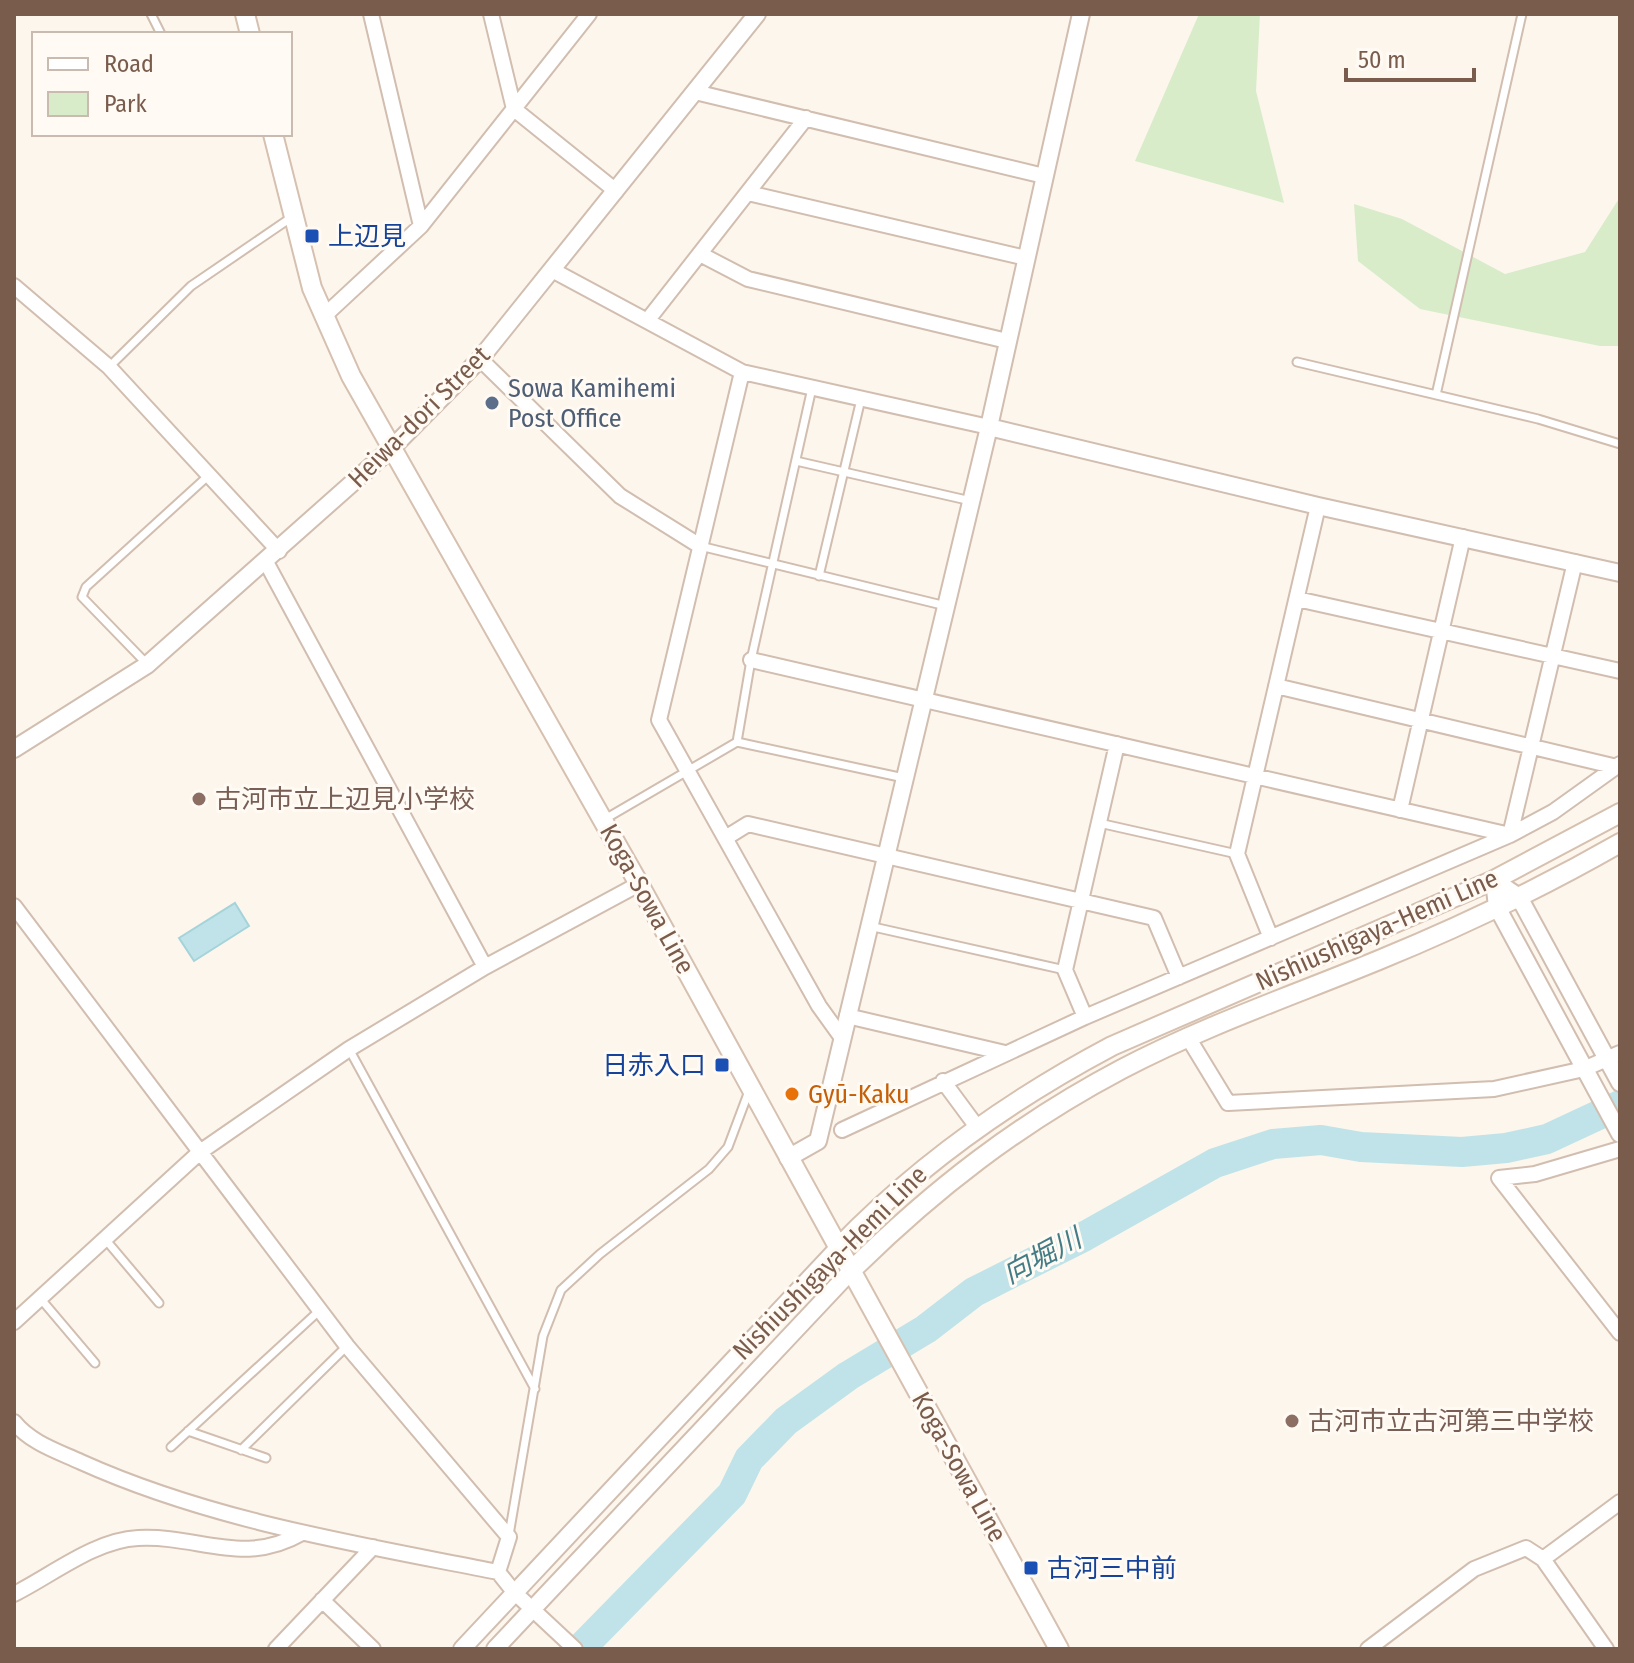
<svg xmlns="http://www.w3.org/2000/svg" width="1634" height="1663" font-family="'Fira Sans Condensed','Noto Sans JP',sans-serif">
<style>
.green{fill:#d8ecc9}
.water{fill:#bfe3e8;stroke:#a5d3da;stroke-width:2}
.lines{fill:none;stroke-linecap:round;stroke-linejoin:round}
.river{stroke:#bfe3e8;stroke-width:30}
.service-casing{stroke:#d1beb0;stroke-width:11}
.minor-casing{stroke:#d1beb0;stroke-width:18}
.tertiary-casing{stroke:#d1beb0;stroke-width:20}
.secondary-casing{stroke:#d6c0b0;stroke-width:22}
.service{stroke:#fff;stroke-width:7}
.minor{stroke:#fff;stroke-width:14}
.tertiary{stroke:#fff;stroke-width:16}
.secondary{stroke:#fff;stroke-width:18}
.transit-dot{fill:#1a4fb4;stroke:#fffaf3;stroke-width:3}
.service-dot{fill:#5c6f8a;stroke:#fffaf3;stroke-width:3}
.education-dot{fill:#8d6e63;stroke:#fffaf3;stroke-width:3}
.food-dot{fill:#e8710a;stroke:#fffaf3;stroke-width:3}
.labels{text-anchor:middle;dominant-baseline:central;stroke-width:6;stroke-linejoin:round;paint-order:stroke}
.transit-label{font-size:26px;fill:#164399;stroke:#fffaf3;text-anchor:start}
.service-label{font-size:26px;fill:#4e5e75;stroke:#fffaf3;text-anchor:start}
.street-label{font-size:26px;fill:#7a5c4d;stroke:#fffaf3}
.education-label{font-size:26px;fill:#785e54;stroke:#fffaf3;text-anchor:start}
.food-label{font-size:26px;fill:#c56008;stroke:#fffaf3;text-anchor:start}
.water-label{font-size:28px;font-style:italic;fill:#437c86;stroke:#fffaf3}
</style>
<rect width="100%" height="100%" fill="#fdf6ec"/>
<path class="green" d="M1199,14H1260L1256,91L1284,203L1135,161Z
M1620,197V346H1600L1420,309L1358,261L1354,204L1402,219L1505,274L1585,252Z"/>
<path class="water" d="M235,903L249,926L194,961L179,938Z"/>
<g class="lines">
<path class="river" d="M580,1649L732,1494L749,1459L786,1421L848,1376L926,1329L974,1292L1085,1236L1215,1163L1273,1144L1321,1140L1361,1147L1462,1152L1506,1148L1547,1139L1620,1105"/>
<defs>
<path id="service" d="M151,14L161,34
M1297,362L1538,419L1620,444
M109,367L191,286L292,217
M1436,395L1522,14
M796,461L971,501
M700,546L946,606
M819,576L861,399
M146,663L82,597L86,587L208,476
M737,742L751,660L812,388
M605,819L737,742L904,778
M1099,823L1237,854
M869,926L1065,970
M349,1049L535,1389
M105,1239L159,1303
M40,1298L95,1363
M188,1431L266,1458
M171,1447L320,1310
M241,1450L347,1346
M509,1535L543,1336L561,1290L600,1254L709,1169L728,1147L749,1091"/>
<path id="minor" d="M371,14L421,226
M491,14L514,109L616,191
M695,92L1044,176
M748,193L1026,258
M700,254L748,279L1007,341
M554,271L742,372L989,427
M14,286L109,367L279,551
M323,317L421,226L589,14
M647,321L806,118
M480,359L620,496L700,546
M742,372L659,720L819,1006L842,1038
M266,562L485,967
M1297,599L1620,671
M751,660L1510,835L1575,562
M1276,686L1617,767
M1400,810L1463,537
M727,837L748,824L1154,918L1179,977
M14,906L347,1346L509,1537L498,1572
M1271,938L1237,854L1318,506
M847,1016L1005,1053
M1085,1017L1065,970L1117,744
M1189,1039L1228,1103L1494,1089L1584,1069L1620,1053
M943,1081L977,1127
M842,1130L1085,1017L1510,835L1553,812L1620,764
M1620,1149L1535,1174L1499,1178L1620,1333
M14,1322L200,1152L349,1049L485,967L639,884
M14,1422C31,1443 57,1451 81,1462C212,1521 357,1544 498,1572L514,1592L575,1649
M1543,1559L1620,1502
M14,1594C52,1575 95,1540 138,1538C200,1535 243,1567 302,1533
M322,1600L373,1649
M276,1649L373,1547
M1368,1649L1474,1569L1526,1548L1543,1559L1606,1649"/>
<path id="tertiary" d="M989,427L1318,506L1620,573
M14,749L147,665L394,446L480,359L757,14
M1494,880L1497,907L1620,1134
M1494,880L1519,897L1620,1083
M788,1158L818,1141L989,427L1081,14
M462,1649L838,1248
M495,1649L851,1271"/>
<path id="secondary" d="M245,14L250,34
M273,134L312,288L351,376L639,884L1059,1649
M838,1248C918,1165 1010,1100 1112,1046L1494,880L1620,813
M851,1271C934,1189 1018,1124 1122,1069C1204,1026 1294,995 1379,960C1462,926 1543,887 1620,843"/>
</defs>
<use href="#service" class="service-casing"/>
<use href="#minor" class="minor-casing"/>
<use href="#tertiary" class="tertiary-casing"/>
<use href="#secondary" class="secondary-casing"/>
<use href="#service" class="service"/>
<use href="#minor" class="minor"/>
<use href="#tertiary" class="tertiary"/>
<use href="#secondary" class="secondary"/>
</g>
<g class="transit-dot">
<rect x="304" y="228" width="16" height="16" rx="4"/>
<rect x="714" y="1057" width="16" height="16" rx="4"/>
<rect x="1023" y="1560" width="16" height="16" rx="4"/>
</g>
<circle class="service-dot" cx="492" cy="403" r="8"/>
<g class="education-dot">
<circle cx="199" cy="799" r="8"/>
<circle cx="1292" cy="1421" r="8"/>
</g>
<circle class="food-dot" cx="792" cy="1094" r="8"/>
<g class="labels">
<g class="transit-label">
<text x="328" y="236">上辺見</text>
<text x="706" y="1065" text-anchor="end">日赤入口</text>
<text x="1047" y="1568">古河三中前</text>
</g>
<g class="service-label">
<text x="508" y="388">Sowa Kamihemi<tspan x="508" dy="30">Post Office</tspan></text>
</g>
<g class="street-label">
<text transform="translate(419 417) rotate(-45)">Heiwa-dori Street</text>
<text transform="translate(647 899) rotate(61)">Koga-Sowa Line</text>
<text transform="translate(1377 930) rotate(-24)">Nishiushigaya-Hemi Line</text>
<text transform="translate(830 1263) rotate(-45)">Nishiushigaya-Hemi Line</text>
<text transform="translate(959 1467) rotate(61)">Koga-Sowa Line</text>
</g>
<g class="education-label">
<text x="215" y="799">古河市立上辺見小学校</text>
<text x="1308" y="1421">古河市立古河第三中学校</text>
</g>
<g class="food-label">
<text x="808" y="1094">Gyū-Kaku</text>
</g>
<g class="water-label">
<text transform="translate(1042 1256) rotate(-28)">向堀川</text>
</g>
</g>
<rect width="1634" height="1663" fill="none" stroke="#7a5c4d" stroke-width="32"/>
<rect x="32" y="32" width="260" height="104" fill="#fffaf3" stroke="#cabbb1" stroke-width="2"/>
<rect x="48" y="58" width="40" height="12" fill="#ffffff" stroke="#cabbb1" stroke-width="2"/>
<text x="104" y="72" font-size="24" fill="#7a5c4d">Road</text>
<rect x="48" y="92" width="40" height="24" fill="#d8ecc9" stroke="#cabbb1" stroke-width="2"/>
<text x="104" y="112" font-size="24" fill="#7a5c4d">Park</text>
<path d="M1346 68v12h128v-12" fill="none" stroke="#7a5c4d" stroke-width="4"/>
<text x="1358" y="68" font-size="24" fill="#7a5c4d" stroke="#fffaf3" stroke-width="6" paint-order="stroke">50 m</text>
</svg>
